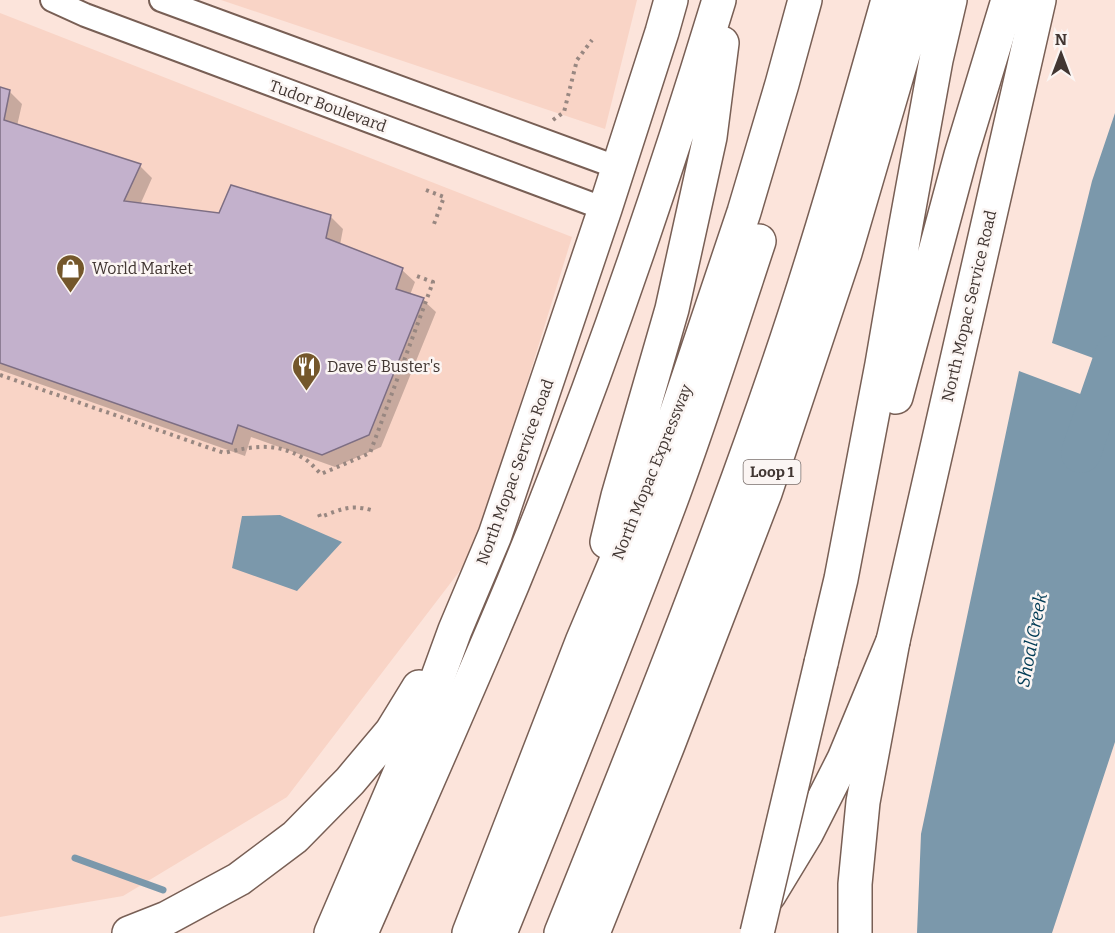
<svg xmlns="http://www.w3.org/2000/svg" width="1115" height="933" font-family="Bitter,serif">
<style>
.built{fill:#f9d4c6}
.water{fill:#7b98ab}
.shadow{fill:#0003}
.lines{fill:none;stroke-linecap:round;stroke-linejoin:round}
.stream{stroke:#7b98ab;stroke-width:7}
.river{stroke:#7b98ab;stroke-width:40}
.building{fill:#c3b1cc;stroke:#7d6e83;stroke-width:1.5}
.street-casing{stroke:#785f55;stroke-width:26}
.secondary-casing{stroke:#785f55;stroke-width:36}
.highway-casing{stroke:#785f55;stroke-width:36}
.path{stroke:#988781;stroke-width:4;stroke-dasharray:3 4.5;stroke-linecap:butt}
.street{stroke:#fff;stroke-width:22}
.secondary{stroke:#fff;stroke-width:33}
.highway{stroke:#fff;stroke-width:33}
.highway-bridge-casing{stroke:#785f55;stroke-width:36;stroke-linecap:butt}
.highway-bridge{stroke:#fff;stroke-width:33}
.labels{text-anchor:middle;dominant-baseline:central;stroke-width:5;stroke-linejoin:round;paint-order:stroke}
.shield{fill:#fbf5f3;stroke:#796f6c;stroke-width:1.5}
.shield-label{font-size:15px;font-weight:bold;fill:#413632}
.street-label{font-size:16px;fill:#413632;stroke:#fbf5f3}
.poi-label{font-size:16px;fill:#413632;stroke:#fbf5f3;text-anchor:start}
.water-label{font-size:18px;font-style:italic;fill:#003b55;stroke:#fbf5f3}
</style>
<rect width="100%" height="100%" fill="#fce4db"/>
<path class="built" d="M221,0H637L605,129Z
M0,13L572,237L475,551L287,797L123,896L0,917Z"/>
<path class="water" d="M1115,113V366L1052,343L1092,181Z
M1019,371L1115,407V742L1052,933H917L921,834Z
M280,515L342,542L297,591L232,568L242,516Z"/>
<path class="shadow" d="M0,89L10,92L22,104L17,126L140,166L152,178L140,205L220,214L330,216L343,229L340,245L402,270L415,282L410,295L423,300L436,312L381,447L335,467L251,437L245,456L0,370Z"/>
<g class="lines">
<path class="stream" d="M75,858L163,890"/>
<path class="river" d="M1081,453L1115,354"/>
</g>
<path class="building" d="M0,87L10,90L4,120L141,164L124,201L219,213L231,185L331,215L326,238L403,268L396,289L424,298L369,435L322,455L238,425L232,444L0,363Z"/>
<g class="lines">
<defs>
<path id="street" d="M52,0L85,15L605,209
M161,0L619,168"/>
<path id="secondary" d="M129,933L167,918L239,879L295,837L350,781L392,731L419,687
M331,933L420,726L455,630L495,535L605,209L662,32L671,0
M855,933V884L863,802L893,641L1039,0"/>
<path id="highway" d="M896,397L961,155L1008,0
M607,542L618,496L672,309L710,137L722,43
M821,663L841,579L882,364L905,230L936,60L950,0
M769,895L806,834L844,759L893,641
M361,933C412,816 464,700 513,583C592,392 659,197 719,0
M469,933L582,642L668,438L744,212L782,84L805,0
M500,933C558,790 616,647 670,503C702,417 730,329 759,241
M561,933C636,747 711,561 776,371C818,249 853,124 888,0
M593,933L668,745L765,493L845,253L919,0"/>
</defs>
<use href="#street" class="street-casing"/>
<use href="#secondary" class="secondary-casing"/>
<use href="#highway" class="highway-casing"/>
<path class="path" d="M553,120L564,112L577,60L592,40
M426,190L444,197L434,224
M0,375L224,453C253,446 276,442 303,458C309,461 315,468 321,474L370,453L433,282L414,275
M319,514L320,517C341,510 348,504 371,510"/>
<use href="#street" class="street"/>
<use href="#secondary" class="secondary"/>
<use href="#highway" class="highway"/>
<defs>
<path id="highway-bridge" d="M757,933L821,663"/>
</defs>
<use href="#highway-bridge" class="highway-bridge-casing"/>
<use href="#highway-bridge" class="highway-bridge"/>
</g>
<defs>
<symbol id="shop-pin" viewBox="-11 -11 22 30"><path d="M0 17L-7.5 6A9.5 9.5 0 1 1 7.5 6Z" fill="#74572b" stroke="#fbf5f3"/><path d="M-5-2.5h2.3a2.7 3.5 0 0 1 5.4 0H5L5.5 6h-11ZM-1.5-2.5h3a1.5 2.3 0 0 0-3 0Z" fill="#fff"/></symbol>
<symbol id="restaurant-pin" viewBox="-11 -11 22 30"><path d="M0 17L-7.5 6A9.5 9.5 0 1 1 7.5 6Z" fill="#74572b" stroke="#fbf5f3"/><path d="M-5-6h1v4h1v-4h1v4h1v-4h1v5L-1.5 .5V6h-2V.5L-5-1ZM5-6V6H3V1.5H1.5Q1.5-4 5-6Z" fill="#fff"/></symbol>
</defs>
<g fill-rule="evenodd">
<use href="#shop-pin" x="54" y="252" width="33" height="45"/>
<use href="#restaurant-pin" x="290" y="350" width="33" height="45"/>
</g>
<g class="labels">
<rect class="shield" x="743.5" y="460" width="57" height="24" rx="4.5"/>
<g class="shield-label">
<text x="772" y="472">Loop 1</text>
</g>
<g class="street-label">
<text transform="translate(328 106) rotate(20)">Tudor Boulevard</text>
<text transform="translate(969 306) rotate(-77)">North Mopac Service Road</text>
<text transform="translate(515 472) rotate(-70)">North Mopac Service Road</text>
<text transform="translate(652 472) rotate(-68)">North Mopac Expressway</text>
</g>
<g class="poi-label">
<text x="92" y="268">World Market</text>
<text x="327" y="366">Dave &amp; Buster's</text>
</g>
<g class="water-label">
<text transform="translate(1032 640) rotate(-79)">Shoal Creek</text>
</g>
</g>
<g transform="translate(1061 54)" stroke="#fbf5f3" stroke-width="4.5" paint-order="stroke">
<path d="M0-4.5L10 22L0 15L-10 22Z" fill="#413632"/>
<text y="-9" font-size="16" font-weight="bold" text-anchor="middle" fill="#413632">N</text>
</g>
</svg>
